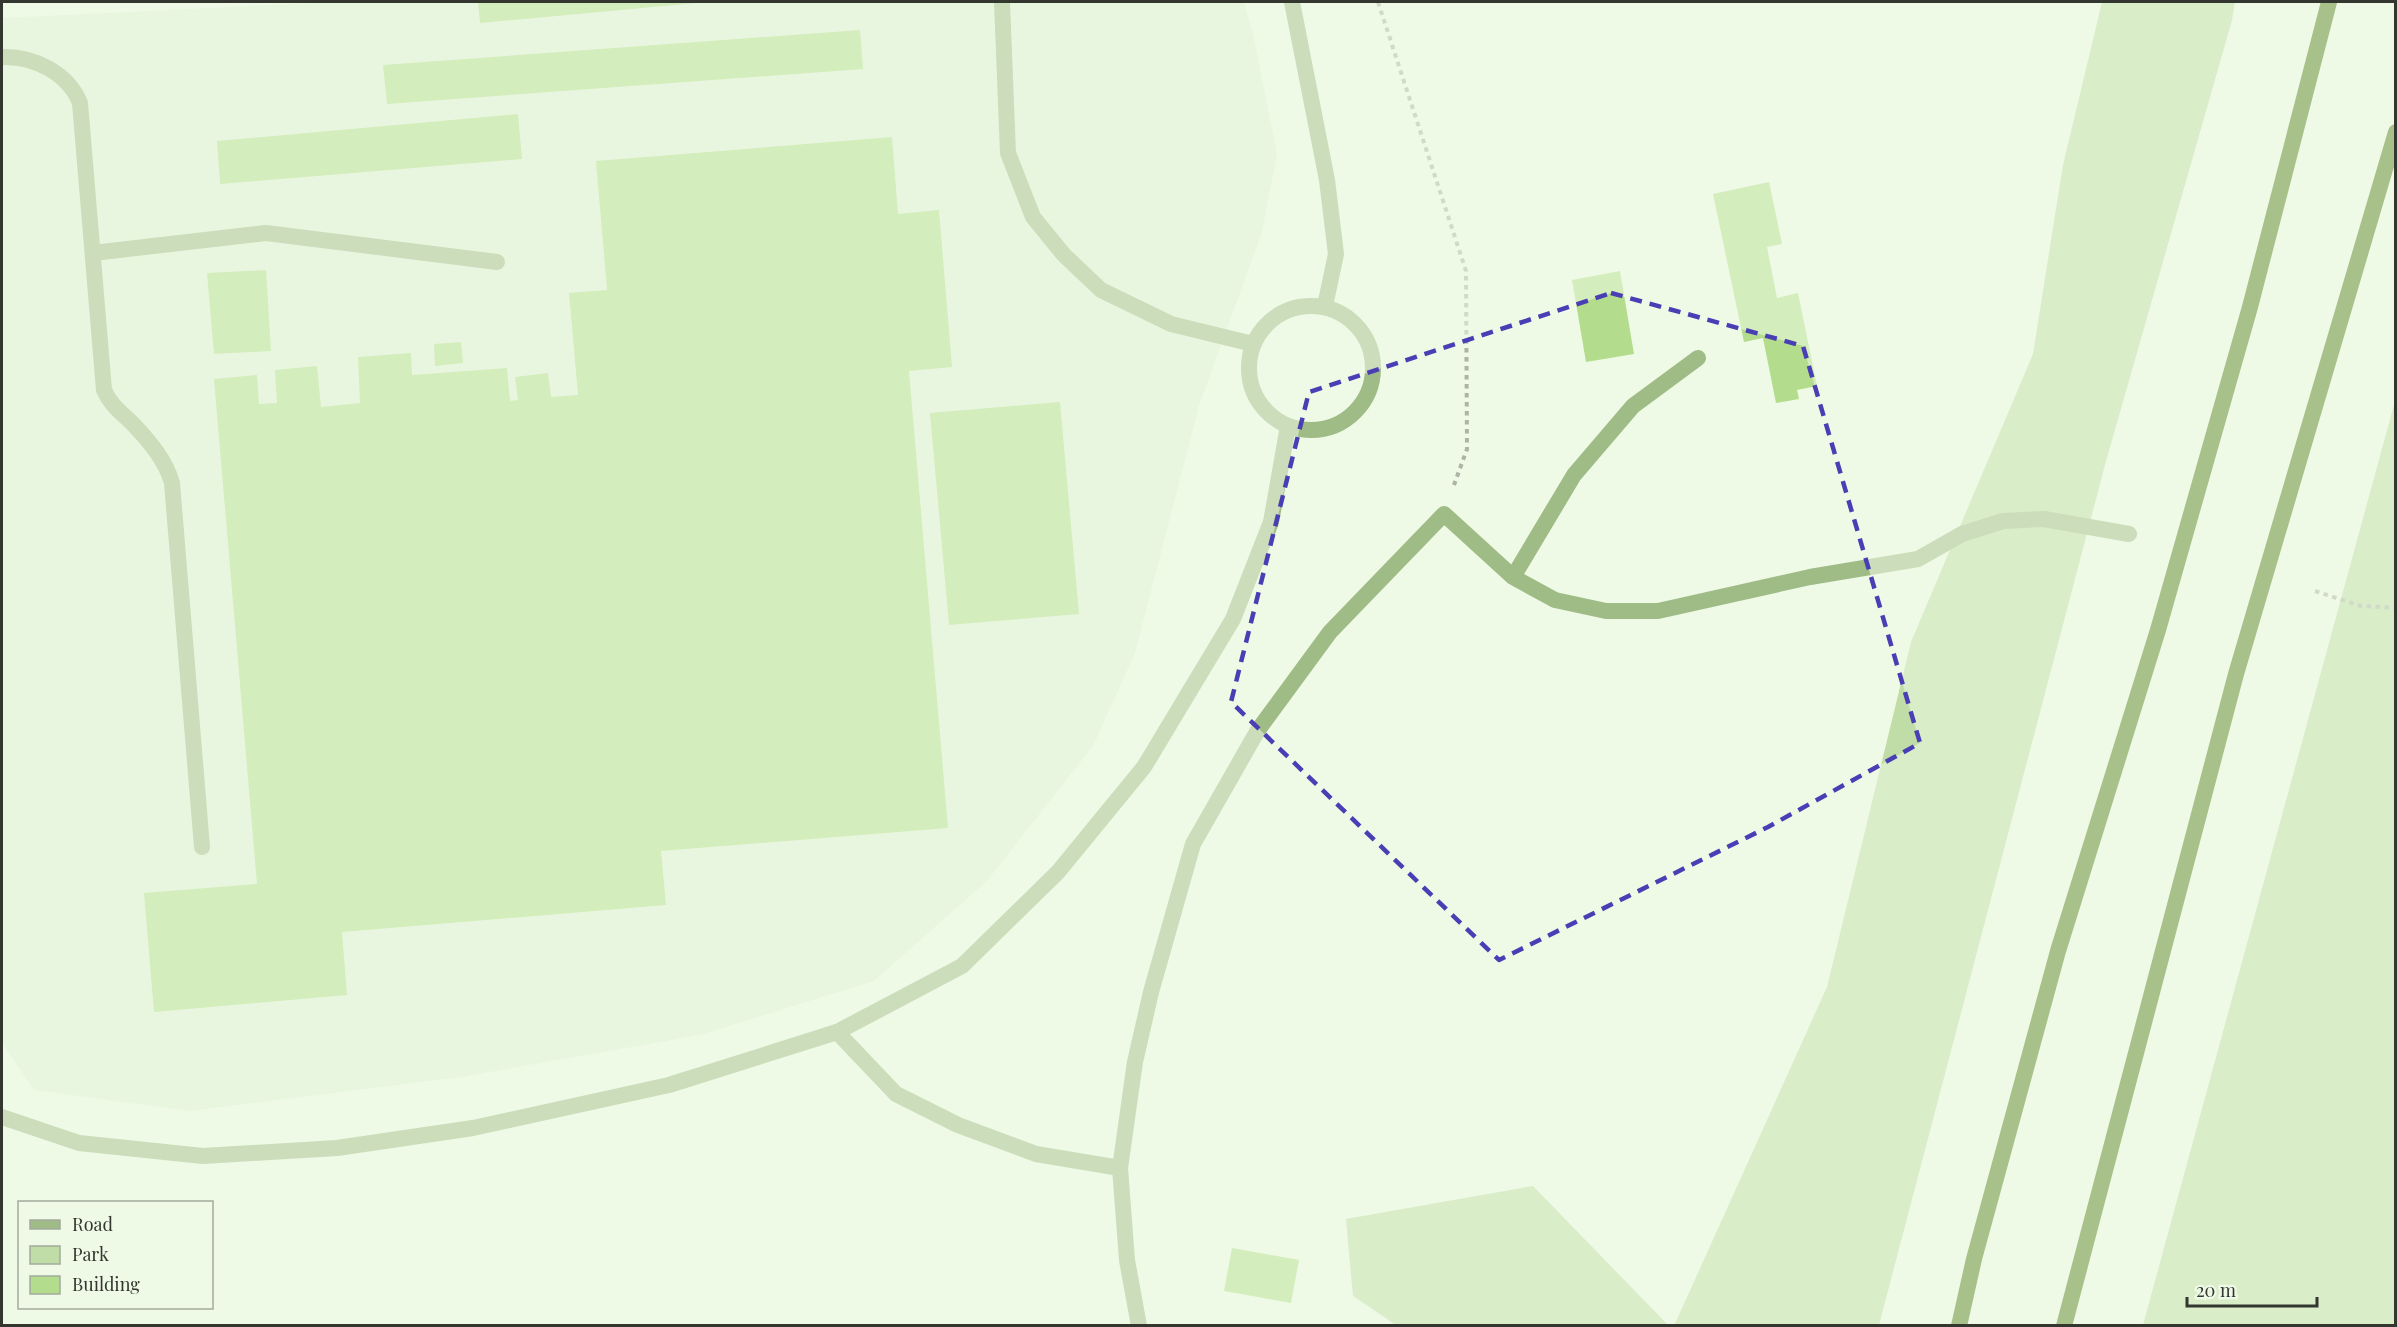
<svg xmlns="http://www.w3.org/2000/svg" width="2397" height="1327" font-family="'Playfair Display',serif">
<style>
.built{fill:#e3f2d7}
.green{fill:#c0dda7}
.building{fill:#b3dd8c}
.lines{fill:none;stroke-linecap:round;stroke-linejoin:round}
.path{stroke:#acb4a6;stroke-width:4;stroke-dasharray:4.5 4.5;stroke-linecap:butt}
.service{stroke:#9fbb86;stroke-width:16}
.minor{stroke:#9fbb86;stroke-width:16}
.trunk{stroke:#527a1c;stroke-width:16}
.marked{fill:none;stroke:#4a3eb5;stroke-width:4.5;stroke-dasharray:12 8;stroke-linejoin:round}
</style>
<rect width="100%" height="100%" fill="#eef9e6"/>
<path class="built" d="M332,2H1244L1253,34L1277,154L1262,232L1199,406L1135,653L1093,746L987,881L874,981L700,1035L461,1077L190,1111L34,1090L2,1043V18Z"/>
<path class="green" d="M2102,2H2235L2232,20L2106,461L1879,1325L1674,1326L1827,987L1911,642L2033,354L2063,165Z
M2395,401V1325H2142H2143Z
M1533,1186L1668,1325H1396L1353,1296L1346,1219Z"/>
<path class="building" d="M478,2H697V3L480,23Z
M860,30L863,69L387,104L383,65Z
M518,114L522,159L220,184L217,141Z
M892,137L898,214L939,210L952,367L909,371L948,828L661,851L666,905L342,932L347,995L154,1012L144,893L257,884L214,379L257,375L259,404L277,403L275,370L317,366L321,407L360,403L358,357L411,353L412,375L507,368L510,401L518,400L515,377L548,373L551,397L578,395L569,293L607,290L596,161Z
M1769,182L1782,244L1767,247L1777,298L1798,293L1817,386L1797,390L1799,399L1776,403L1763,338L1744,342L1713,194Z
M266,270L271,351L214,354L207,273Z
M1620,271L1634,354L1586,362L1572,280Z
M461,342L463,363L435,366L434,344Z
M1060,402L1079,614L949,625L930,413Z
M1232,1248L1299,1260L1291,1303L1224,1291Z"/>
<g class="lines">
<path class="path" d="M1378,2L1466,271L1467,449L1454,485
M2315,591L2361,606L2396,608"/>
<path class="service" d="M1002,2L1008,153L1033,217L1064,255L1101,290L1171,324L1253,344
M2,57C34,56 68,73 80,103L104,390C111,406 122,413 134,425C150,442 166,461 172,483L202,847
M93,253L266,233L497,262
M1513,577L1574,475L1633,406L1698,358
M837,1032L896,1094L958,1125L1036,1154L1120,1168
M1139,1326L1127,1260L1120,1168L1135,1062L1151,992L1193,844L1258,730L1330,632L1444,514L1513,577L1555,600L1606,611H1658L1810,577L1918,559L1962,534L2003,521L2044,519L2129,534"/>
<path class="minor" d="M1292,2L1327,180L1336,254L1325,306
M1249 368a62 62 0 1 1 124 0a62 62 0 1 1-124 0Z
M2,1117L79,1143L203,1156L337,1148L473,1128L669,1085L837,1032L962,966L1058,872L1144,767L1233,619L1271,522L1288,426"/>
<path class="trunk" d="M1959,1326L1974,1259L2058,951L2158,630L2250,307L2329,2
M2064,1326L2236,674L2396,132"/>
</g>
<path d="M0 0H2397V1327H0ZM1611,293L1803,346L1920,743L1768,827L1499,960L1231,702L1309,392Z" fill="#eef9e6" fill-opacity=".55" fill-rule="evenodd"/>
<path class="marked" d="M1611,293L1803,346L1920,743L1768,827L1499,960L1231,702L1309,392Z"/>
<rect width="2397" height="1327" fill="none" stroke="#333730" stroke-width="6"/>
<rect x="18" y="1201" width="195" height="108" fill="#eef9e6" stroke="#a3ab9d" stroke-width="1.5"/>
<rect x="30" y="1220" width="30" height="9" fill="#9fbb86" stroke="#a3ab9d" stroke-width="1.5"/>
<text x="72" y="1231" font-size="18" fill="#333730">Road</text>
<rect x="30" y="1246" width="30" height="18" fill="#c0dda7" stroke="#a3ab9d" stroke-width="1.5"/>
<text x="72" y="1261" font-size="18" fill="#333730">Park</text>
<rect x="30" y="1276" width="30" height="18" fill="#b3dd8c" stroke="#a3ab9d" stroke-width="1.5"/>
<text x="72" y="1291" font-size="18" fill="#333730">Building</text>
<path d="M2187 1297v9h130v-9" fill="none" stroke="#333730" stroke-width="3"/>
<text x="2196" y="1297" font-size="18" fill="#333730" stroke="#eef9e6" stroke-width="4.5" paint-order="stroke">20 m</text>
</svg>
